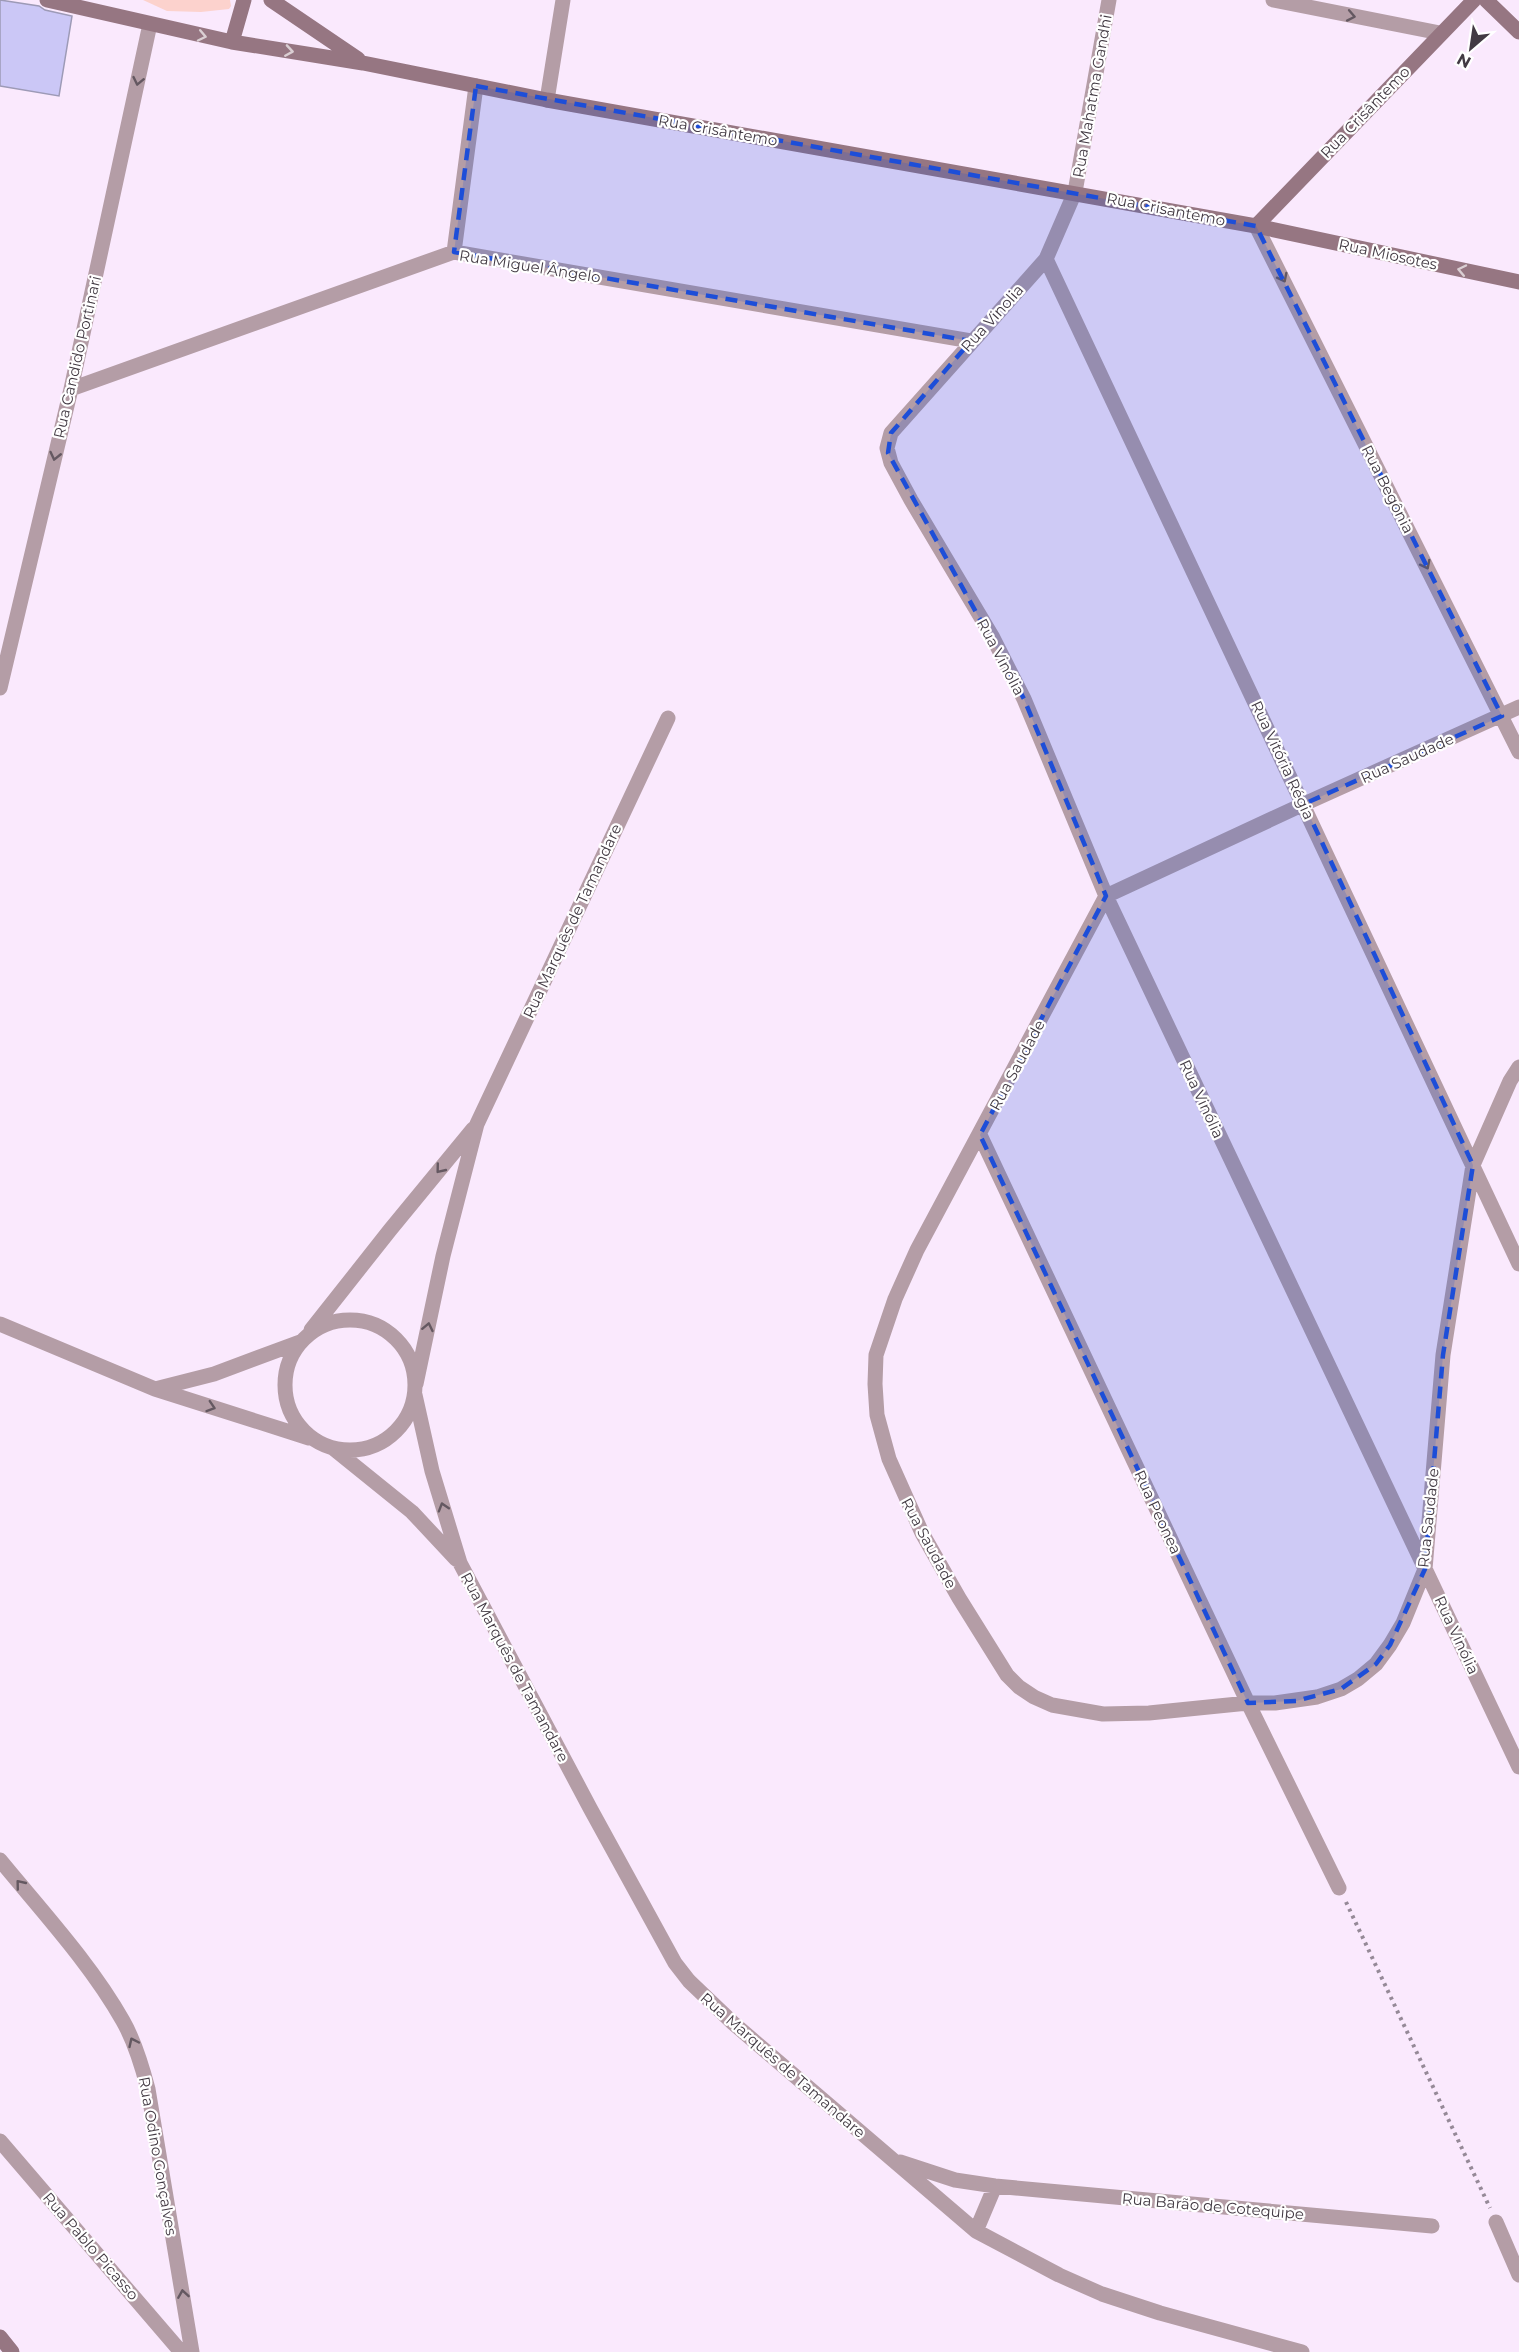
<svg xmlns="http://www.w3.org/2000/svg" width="1519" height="2352" font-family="Montserrat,sans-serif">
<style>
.green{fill:#fcd2cd}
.building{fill:#cbc7f6;stroke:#9d9ab6;stroke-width:1.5}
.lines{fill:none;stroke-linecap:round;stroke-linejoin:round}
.path{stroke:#958997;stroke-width:4;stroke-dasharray:3 4.5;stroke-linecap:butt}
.street{stroke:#b49da6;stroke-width:15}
.secondary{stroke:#967682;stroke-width:15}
.oneway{stroke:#645861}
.oneway2{stroke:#dacfd3}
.marked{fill:#1d4ed8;fill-opacity:0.2;stroke:#1d4ed8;stroke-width:4.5;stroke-dasharray:12 8;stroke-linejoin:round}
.labels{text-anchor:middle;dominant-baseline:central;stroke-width:4.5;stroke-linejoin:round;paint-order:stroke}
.street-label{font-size:15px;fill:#423a43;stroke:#fff}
</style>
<rect width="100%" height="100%" fill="#fae9fd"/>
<path class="green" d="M143,0H230L231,6L229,9L201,12L167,11Z"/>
<path class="building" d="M0,0L39,6L45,10L72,16L59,96L0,86Z"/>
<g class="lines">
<path class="path" d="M1346,1902L1490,2208"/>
<path class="street" d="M1109,0L1075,192L1046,259L891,433L887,448L891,463L911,500L992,636L1024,699L1106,896L1519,1767
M1273,0L1440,33
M547,100L563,0
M1256,226L1519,752
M454,252L476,86
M1046,259L1519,1264
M71,389L454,252L971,341
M0,688L71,389L150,24
M1519,707L1304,804L1106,896L917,1250L895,1299L876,1355L875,1384L877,1415L889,1459L922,1533L959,1598L1007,1675L1019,1687L1034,1697L1052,1705L1103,1714L1149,1713L1248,1703H1275L1317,1697L1341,1689L1358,1679L1376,1664L1390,1645L1403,1623L1425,1569L1443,1355L1473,1165L1510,1081L1519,1067
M980,1135L1248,1703L1339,1888
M285 1385a65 65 0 1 1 130 0a65 65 0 1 1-130 0Z
M0,1324L155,1389L309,1438
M311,1330L390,1230L473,1129
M416,1384L443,1256L477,1124L668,718
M155,1389L214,1374L300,1342
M415,1395L432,1471L460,1563L590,1808L675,1963L689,1981L733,2023L976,2231L1059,2275L1102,2294L1160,2313L1302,2352
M334,1449L412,1512L456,1559
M0,1860C41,1910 91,1964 123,2021C135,2042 142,2066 148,2089L192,2352
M0,2141L181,2352
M900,2162L955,2180L995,2186L1432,2226
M1496,2222L1519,2275
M976,2231L995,2186"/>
<path class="secondary" d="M47,0L232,42L363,63L547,100L1256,226L1519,282
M271,0L358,59
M1486,0L1519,32
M232,42L244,0
M1256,226L1474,0
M0,2337L12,2352"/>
</g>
<defs><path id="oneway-chevron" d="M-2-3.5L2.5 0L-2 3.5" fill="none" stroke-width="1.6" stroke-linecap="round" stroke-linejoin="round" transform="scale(1.5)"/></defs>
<g class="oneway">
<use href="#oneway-chevron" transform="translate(1351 16) rotate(11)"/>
<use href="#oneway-chevron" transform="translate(138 81) rotate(102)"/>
<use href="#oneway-chevron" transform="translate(1283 278) rotate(63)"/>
<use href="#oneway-chevron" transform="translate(55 456) rotate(103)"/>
<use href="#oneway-chevron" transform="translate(1426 565) rotate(63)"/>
<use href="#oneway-chevron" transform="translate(440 1169) rotate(129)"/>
<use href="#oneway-chevron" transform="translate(428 1327) rotate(-78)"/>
<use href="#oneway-chevron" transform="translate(211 1407) rotate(18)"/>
<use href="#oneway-chevron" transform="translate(443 1507) rotate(-107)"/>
<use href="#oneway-chevron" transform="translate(20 1884) rotate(-129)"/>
<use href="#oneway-chevron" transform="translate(133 2042) rotate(-115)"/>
<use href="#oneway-chevron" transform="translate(183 2294) rotate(-99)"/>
</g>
<g class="oneway2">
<use href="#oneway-chevron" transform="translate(202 36) rotate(12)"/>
<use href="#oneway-chevron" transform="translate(289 51) rotate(9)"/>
<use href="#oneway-chevron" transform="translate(1462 270) rotate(-168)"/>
</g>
<path class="marked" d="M476,86L1256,226L1502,716L1304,804L1473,1165L1443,1355L1425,1569L1390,1645L1376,1664L1341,1689L1296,1701L1248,1703L980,1135L1106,896L1024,699L888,453L891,433L971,341L454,252Z"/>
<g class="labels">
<g class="street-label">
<text transform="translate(1092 96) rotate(-80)">Rua Mahatma Gandhi</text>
<text transform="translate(1365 112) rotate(-46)">Rua Crisântemo</text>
<text transform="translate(718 130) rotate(10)">Rua Crisântemo</text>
<text transform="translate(1166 209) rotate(11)">Rua Crisantemo</text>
<text transform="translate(1388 254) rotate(12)">Rua Miosotes</text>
<text transform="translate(530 266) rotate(9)">Rua Miguel Ângelo</text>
<text transform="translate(992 318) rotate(-48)">Rua Vinolia</text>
<text transform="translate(77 357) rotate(-77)">Rua Candido Portinari</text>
<text transform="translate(1388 489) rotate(63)">Rua Begônia</text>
<text transform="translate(1001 657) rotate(62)">Rua Vinólia</text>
<text transform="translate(1407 758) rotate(-24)">Rua Saudade</text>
<text transform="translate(1283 760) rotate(65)">Rua Vitória Régia</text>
<text transform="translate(572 921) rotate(-65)">Rua Marquês de Tamandare</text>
<text transform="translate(1017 1065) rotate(-62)">Rua Saudade</text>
<text transform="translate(1202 1099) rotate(65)">Rua Vinólia</text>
<text transform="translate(1158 1512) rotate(65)">Rua Peonea</text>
<text transform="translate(1428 1518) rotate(-84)">Rua Saudade</text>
<text transform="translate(929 1543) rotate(62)">Rua Saudade</text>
<text transform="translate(1457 1635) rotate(65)">Rua Vinólia</text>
<text transform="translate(515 1667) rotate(62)">Rua Marquês de Tamandare</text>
<text transform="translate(783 2065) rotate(41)">Rua Marquês de Tamandare</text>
<text transform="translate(158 2156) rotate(80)">Rua Odino Gonçalves</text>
<text transform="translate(1213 2206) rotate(5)">Rua Barão de Cotequipe</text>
<text transform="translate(91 2246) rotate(49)">Rua Pablo Picasso</text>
</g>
</g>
<g transform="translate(1471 48) rotate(209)" stroke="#ffffff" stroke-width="4.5" paint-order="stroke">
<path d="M0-4.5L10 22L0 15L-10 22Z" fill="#423a43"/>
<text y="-9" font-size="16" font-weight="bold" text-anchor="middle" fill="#423a43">N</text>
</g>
</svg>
